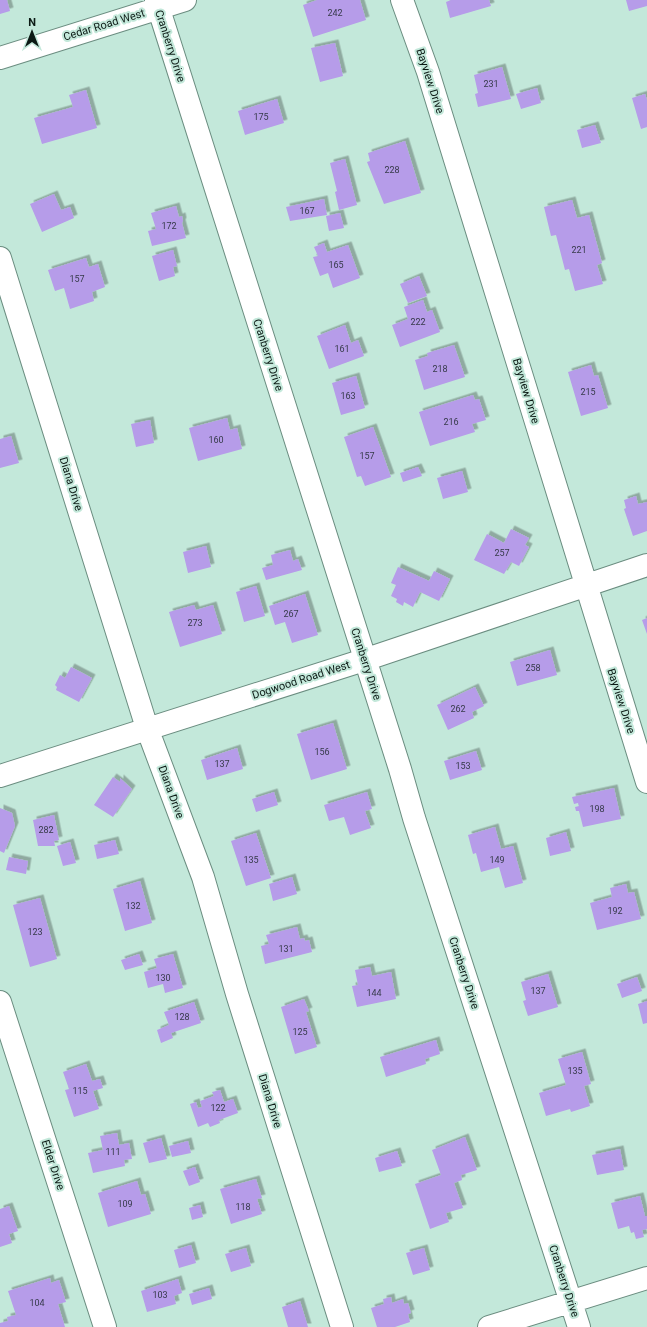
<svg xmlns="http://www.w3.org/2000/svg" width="647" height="1327" font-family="Roboto,sans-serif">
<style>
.building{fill:#b69ce9;filter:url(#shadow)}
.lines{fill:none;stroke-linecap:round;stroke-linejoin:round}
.minor-casing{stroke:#6b8d80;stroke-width:24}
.minor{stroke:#fff;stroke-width:22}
.labels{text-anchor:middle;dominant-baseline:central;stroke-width:4;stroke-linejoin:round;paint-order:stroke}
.number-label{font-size:9px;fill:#363a4a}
.street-label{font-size:11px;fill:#0c1a15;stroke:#c3e8da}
</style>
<defs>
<filter id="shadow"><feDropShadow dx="3.5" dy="-3.5" stdDeviation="0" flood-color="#0004"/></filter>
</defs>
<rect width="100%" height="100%" fill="#c3e8da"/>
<path class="building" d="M0,0H7L10,11L0,14Z
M317,0H360L366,20L313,37L303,5Z
M451,0H489L491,6L450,18L446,2Z
M626,0H647V6L629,11Z
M335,43L343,76L320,82L311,48Z
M502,67L511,99L478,107L475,94L478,93L474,75Z
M537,88L541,103L521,109L516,94Z
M86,90L97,128L42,144L34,118L73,107L69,95Z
M645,94L647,100V127L641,129L632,98Z
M277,99L284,123L245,135L238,111Z
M595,125L601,143L582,148L577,130Z
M405,141L421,193L384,204L367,162L370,161L368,153Z
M345,159L357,205L339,210L335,192L337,191L330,163Z
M54,194L61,210L70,207L74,218L42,232L30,204Z
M324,199L327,215L290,221L286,207Z
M572,200L577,218L589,215L602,263L597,265L603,284L575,291L569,269L565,270L556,235L551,236L544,207Z
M176,206L179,217L182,216L183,221L182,223L186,238L152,246L148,231L156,229L151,213Z
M340,213L344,228L329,231L326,216Z
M324,243L327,252L348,245L360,278L333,288L328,273L320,276L313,257L318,256L314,247Z
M173,250L177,266L173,267L175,276L159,281L152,256Z
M86,258L89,267L98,264L105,287L92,292L94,301L70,309L64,288L55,291L48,270Z
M419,276L427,296L408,303L400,284Z
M423,300L427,312L432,310L440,332L400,347L392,325L408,319L404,307Z
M345,325L351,343L358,340L364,356L329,369L317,336Z
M454,345L465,377L424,390L415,360L428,356L427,353Z
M591,365L594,376L598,375L608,408L581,416L568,372Z
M356,376L365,408L341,415L332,383Z
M473,395L475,400L479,399L486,420L472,424L475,432L430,446L419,412Z
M227,418L230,430L237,428L242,449L198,461L189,428Z
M150,420L154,443L136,447L131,424Z
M373,427L391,477L365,486L361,476L357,477L344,437Z
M11,436L19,463L0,468V439Z
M418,467L422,476L403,482L400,473Z
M462,471L468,492L443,499L437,478Z
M636,496L638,504L647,502V531L633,536L624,509L626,508L624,500Z
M511,529L529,538L525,545L529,547L519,566L511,562L504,574L474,560L487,534L504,543Z
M206,546L211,567L188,573L183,552Z
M290,550L293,561L298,559L302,570L266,580L262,568L273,565L271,555Z
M398,567L429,581L434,571L450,579L439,601L420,592L413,607L404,602L403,606L396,602L397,599L391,596L396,585L391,583Z
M256,586L265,616L244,622L236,592Z
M305,594L318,635L292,643L285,622L275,625L269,606Z
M194,605L196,610L213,605L222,634L180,647L169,612Z
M647,618V634L642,620Z
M550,650L557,675L517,686L510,662Z
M71,667L92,678L79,702L56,690L57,687L55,685L60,675L65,678Z
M475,687L484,706L472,712L474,718L448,730L437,705Z
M333,723L347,769L311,780L297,734Z
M237,748L243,769L207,780L201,760Z
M476,751L482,770L450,780L444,761Z
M113,777L120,782V778L132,789L113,817L94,805Z
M614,788L621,819L583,827L579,811H576L575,807L579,806L578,803L574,804L572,797Z
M274,792L278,805L256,812L252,799Z
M367,792L372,809L365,811L371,828L350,835L344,817L329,821L324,805Z
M0,808L12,813L15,826L4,853L0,851Z
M54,815L59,840L54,841L55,846H38L33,820Z
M495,827L501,849L513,846L523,883L505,888L499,867L481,872L476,853L473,854L468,835Z
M566,832L571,851L550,856L546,838Z
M256,833L271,878L246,886L231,841Z
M115,840L119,854L97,859L94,845Z
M70,842L76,863L63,866L57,846Z
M9,857L28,861L26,874L6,870Z
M292,877L297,894L273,901L269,884Z
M140,881L152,923L125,931L113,889Z
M626,884L628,893L634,892L641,919L597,930L590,903L612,897L610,888Z
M40,898L57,959L30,967L13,905Z
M297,927L300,939L304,938L305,941L309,940L312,952L265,964L261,946L269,944L266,935Z
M139,954L143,965L125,970L121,960Z
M173,954L183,988L165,993L163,984L148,988L144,972L157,968L154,959Z
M370,967L372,976L391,972L396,999L357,1007L352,986L358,985L355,970Z
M548,974L558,1007L528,1016L523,1001L526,1000L521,982Z
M637,977L642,991L622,998L617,984Z
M304,999L309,1011L306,1012L317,1047L295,1054L281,1007Z
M647,1001V1023L643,1024L638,1004Z
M194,1002L201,1023L171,1033L173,1038L161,1043L157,1030L169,1025L164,1012Z
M436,1040L440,1054L425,1059L426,1064L386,1077L380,1057Z
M582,1052L591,1084L584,1086L590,1106L571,1112L570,1109L546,1116L539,1093L566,1085L558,1059Z
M86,1064L92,1081L100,1079L103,1088L93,1091L99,1109L74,1117L65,1090L69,1089L63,1072Z
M220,1090L224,1102L233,1099L238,1113L219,1120L220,1123L210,1127L208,1123L198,1127L190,1104L196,1102L198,1108L202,1107L200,1101L214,1096L212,1092Z
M117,1133L119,1145L129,1143L132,1159L124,1160L125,1166L93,1173L88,1153L103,1150L100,1136Z
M465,1137L477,1170L461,1175L462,1180L454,1183L463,1208L446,1213L449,1222L430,1229L415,1184L441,1175L432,1150Z
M161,1138L167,1159L149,1163L143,1143Z
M188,1141L191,1153L172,1157L169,1146Z
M620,1149L624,1170L597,1175L592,1155Z
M397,1151L402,1166L379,1172L375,1158Z
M195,1167L200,1182L189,1186L183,1171Z
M256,1179L262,1198L257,1199L262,1214L231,1224L220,1189Z
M137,1181L141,1195L145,1194L151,1214L108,1227L98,1193Z
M640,1196L645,1216H647V1229L642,1230L644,1237L636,1239L634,1232L631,1233L629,1226L618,1229L611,1203Z
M200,1205L203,1217L192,1220L189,1208Z
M9,1206L18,1231L9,1234L12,1243L0,1247V1209Z
M191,1245L196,1263L179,1268L174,1250Z
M246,1248L251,1266L231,1272L225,1254Z
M424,1248L430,1270L413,1275L406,1253Z
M50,1278L51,1283L59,1280L66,1302L58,1304L65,1327H0V1323L8,1321L7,1317L16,1315L8,1291Z
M178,1279L182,1293L174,1296L176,1304L147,1312L141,1291Z
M209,1288L212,1299L192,1305L189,1294Z
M391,1297L392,1303L403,1299L404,1304L408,1303L411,1313L408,1314L410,1322L395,1327H377L371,1308L384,1304L383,1299Z
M300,1301L308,1327H288L282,1307Z"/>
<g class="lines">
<defs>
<path id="minor" d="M156,0L400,769L414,818L579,1327
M402,0L428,72L647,782
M0,58L185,0
M0,258L147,728L203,877L237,994L342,1327
M0,776L364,660L647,565
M0,1002L105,1327
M489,1327L647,1278"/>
</defs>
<use href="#minor" class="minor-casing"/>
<use href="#minor" class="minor"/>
</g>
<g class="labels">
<g class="number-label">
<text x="335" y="13">242</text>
<text x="491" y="84">231</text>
<text x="261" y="117">175</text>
<text x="392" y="170">228</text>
<text x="307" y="211">167</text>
<text x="169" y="226">172</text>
<text x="579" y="250">221</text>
<text x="336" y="265">165</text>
<text x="77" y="279">157</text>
<text x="418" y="322">222</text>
<text x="342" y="349">161</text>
<text x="440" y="369">218</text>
<text x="588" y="392">215</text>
<text x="348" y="396">163</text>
<text x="451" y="422">216</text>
<text x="216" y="440">160</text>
<text x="367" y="456">157</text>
<text x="502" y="553">257</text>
<text x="291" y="614">267</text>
<text x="195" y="623">273</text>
<text x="533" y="668">258</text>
<text x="458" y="709">262</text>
<text x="322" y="752">156</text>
<text x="222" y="764">137</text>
<text x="463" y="766">153</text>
<text x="597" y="809">198</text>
<text x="46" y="830">282</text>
<text x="251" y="860">135</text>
<text x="497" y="860">149</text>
<text x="133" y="906">132</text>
<text x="615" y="911">192</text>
<text x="35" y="932">123</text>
<text x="286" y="949">131</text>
<text x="163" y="978">130</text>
<text x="538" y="991">137</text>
<text x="374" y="993">144</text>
<text x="182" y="1017">128</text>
<text x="300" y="1032">125</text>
<text x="575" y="1071">135</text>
<text x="80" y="1091">115</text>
<text x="218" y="1108">122</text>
<text x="113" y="1152">111</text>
<text x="125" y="1204">109</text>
<text x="243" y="1207">118</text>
<text x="160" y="1295">103</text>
<text x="37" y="1303">104</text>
</g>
<g class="street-label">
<text transform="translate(104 25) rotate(-17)">Cedar Road West</text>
<text transform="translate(170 46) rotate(72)">Cranberry Drive</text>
<text transform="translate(430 81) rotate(72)">Bayview Drive</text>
<text transform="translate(268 355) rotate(72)">Cranberry Drive</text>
<text transform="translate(526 391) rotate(73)">Bayview Drive</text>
<text transform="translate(71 484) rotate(73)">Diana Drive</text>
<text transform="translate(366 664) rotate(72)">Cranberry Drive</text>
<text transform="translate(301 680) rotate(-18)">Dogwood Road West</text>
<text transform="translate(621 701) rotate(72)">Bayview Drive</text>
<text transform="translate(171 792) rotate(70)">Diana Drive</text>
<text transform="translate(464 973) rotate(72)">Cranberry Drive</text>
<text transform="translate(270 1101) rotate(73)">Diana Drive</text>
<text transform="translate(53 1165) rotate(72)">Elder Drive</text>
<text transform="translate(564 1281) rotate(72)">Cranberry Drive</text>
</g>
</g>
<g transform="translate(32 32)" stroke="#c3e8da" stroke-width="3" paint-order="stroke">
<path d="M0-3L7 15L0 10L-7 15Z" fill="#0c1a15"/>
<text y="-6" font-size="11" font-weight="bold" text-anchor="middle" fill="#0c1a15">N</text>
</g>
</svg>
